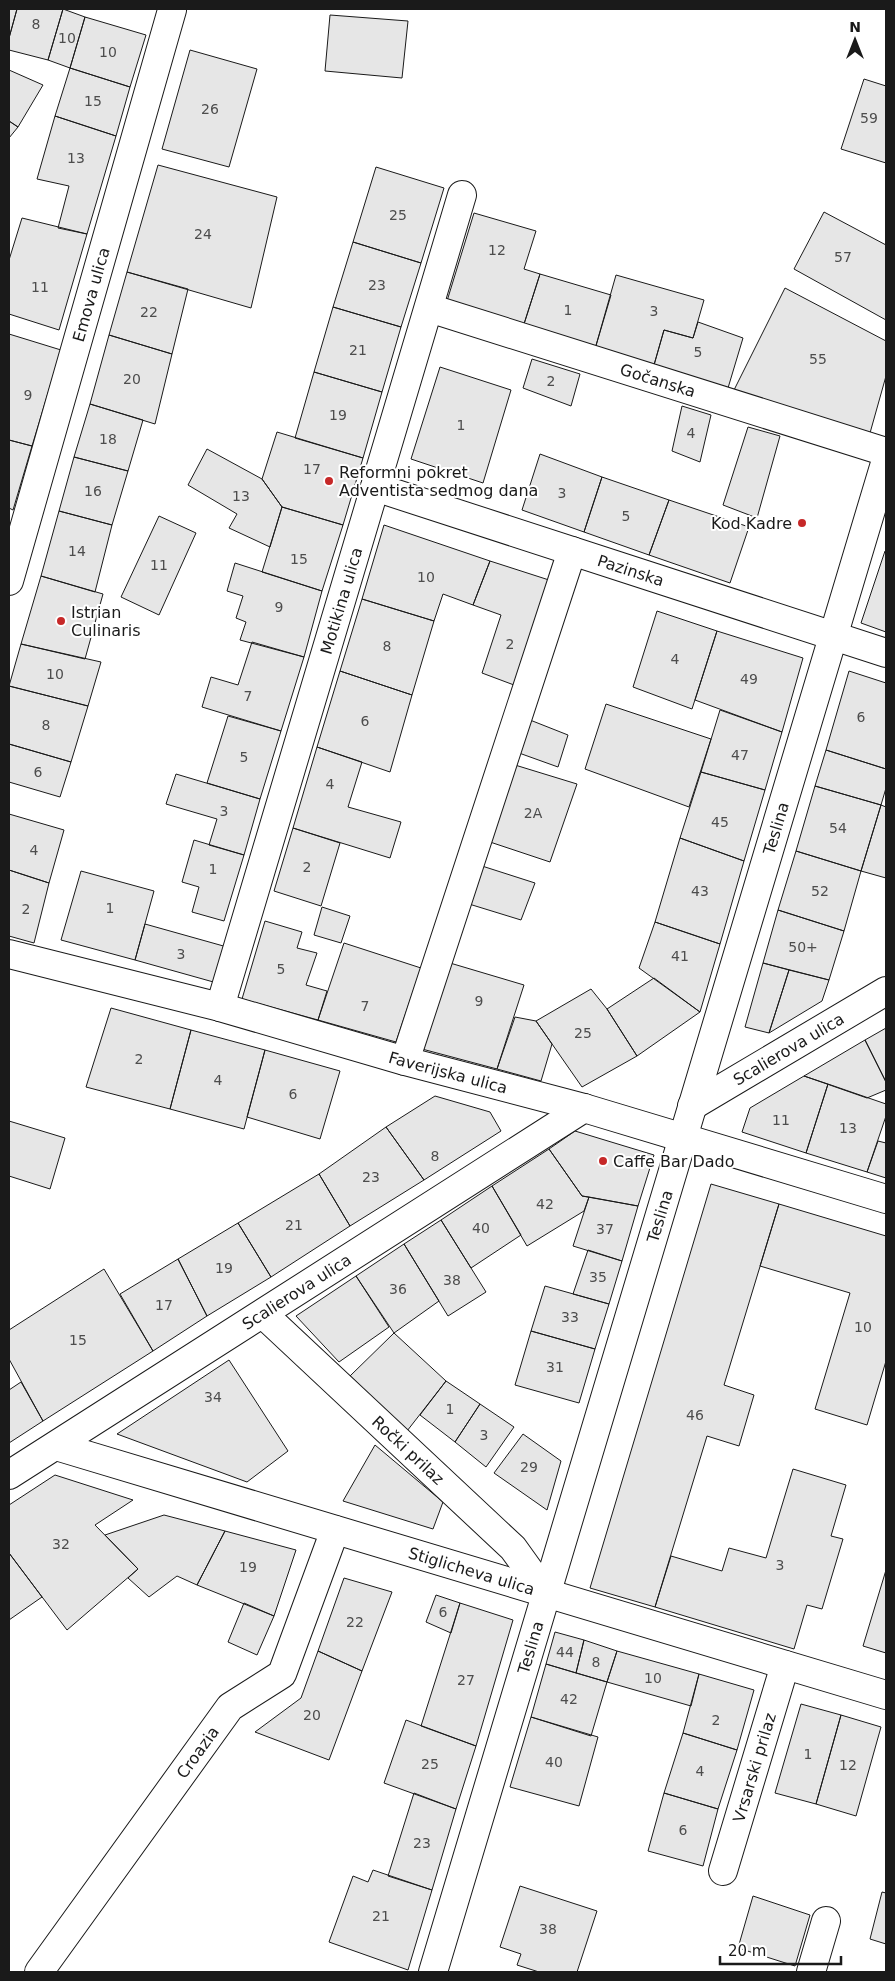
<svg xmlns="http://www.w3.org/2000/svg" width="895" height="1981" font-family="'DejaVu Sans',sans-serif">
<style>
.building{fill:#e6e6e6;stroke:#1a1a1a}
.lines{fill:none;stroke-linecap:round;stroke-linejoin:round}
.minor-casing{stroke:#1a1a1a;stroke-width:30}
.minor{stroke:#fff;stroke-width:28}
.poi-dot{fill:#c62828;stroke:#fff;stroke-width:2}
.labels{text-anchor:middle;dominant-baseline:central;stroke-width:4;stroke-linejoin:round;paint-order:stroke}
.number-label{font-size:14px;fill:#4d4d4d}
.street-label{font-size:16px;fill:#1a1a1a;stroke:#fff}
.poi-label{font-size:16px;fill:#1a1a1a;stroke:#fff;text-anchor:start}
</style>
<rect width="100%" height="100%" fill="#fff"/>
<path class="building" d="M9,9H17L9,38Z
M17,9H63L48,60L9,50V38Z
M63,9L85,17L70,68L48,60Z
M330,15L408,21L402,78L325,71Z
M85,17L146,35L130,87L70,68Z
M190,50L257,69L229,167L162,149Z
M70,68L130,87L116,136L55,116Z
M9,70L43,85L18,127L9,121Z
M864,79L886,86V163L841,149Z
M55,116L116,136L87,234L58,228L69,186L37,179Z
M9,121L18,127L9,138Z
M158,165L277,197L251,308L127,272Z
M376,167L444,188L421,263L353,242Z
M824,212L886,245V320L794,269Z
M474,213L536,231L524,269L540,274L524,324L447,301Z
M22,218L87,234L59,330L9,314V260Z
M353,242L421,263L401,327L333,307Z
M127,272L188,289L172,354L109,335Z
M540,274L611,295L595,349L524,324Z
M616,275L704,300L693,338L664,330L654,365L595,349Z
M785,288L886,341V376L870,433L734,390Z
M333,307L401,327L382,392L314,372Z
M698,322L743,338L728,388L654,365L664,330L693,338Z
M9,334L61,350L32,446L9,440Z
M109,335L172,354L155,424L90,404Z
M532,359L580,374L571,406L523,388Z
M440,367L511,390L483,483L411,459Z
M314,372L382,392L363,458L295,438Z
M90,404L143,420L128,471L74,457Z
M682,406L711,415L700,462L672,451Z
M748,427L780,436L757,518L723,505Z
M277,432L363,458L343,525L282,507L262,479Z
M9,440L32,446L13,510L9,508Z
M207,449L262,479L282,507L270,547L229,528L237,514L188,485Z
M540,454L602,477L584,532L522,510Z
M74,457L128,471L112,525L59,511Z
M602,477L669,500L649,555L584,532Z
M669,500L749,527L730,583L649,555Z
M282,507L343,525L322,591L262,572Z
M59,511L112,525L95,592L41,576Z
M159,516L196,533L159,615L121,597Z
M384,525L490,561L473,605L443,594L434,621L362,599Z
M885,551H886V632L861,623Z
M490,561L549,580L514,685L482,673L501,615L473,605Z
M235,563L322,591L304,657L240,640L246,622L236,618L243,596L227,591Z
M41,576L103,594L85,659L21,644Z
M362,599L434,621L412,695L340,671Z
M657,611L717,631L692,709L633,687Z
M717,631L803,658L782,732L695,700Z
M252,642L304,657L281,731L202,707L211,677L238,685Z
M21,644L101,662L88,706L9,686Z
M340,671L412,695L390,772L317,747Z
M849,671L886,683V769L826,750Z
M9,686L88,706L71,762L9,744Z
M606,704L711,739L689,807L585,769Z
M720,710L782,732L765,790L701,772Z
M228,716L281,731L260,799L207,783Z
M530,720L568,735L558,767L519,753Z
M9,744L71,762L60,797L9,782Z
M317,747L362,762L348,807L401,822L390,858L293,828Z
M826,750L886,769V788L881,805L815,786Z
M515,765L577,784L550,862L490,842Z
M701,772L765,790L744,861L680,838Z
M176,774L260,799L244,855L209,845L217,819L166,804Z
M815,786L881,805L861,871L796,851Z
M881,805L886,807V878L861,871Z
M9,814L64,830L49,883L9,870Z
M293,828L340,843L321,906L274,891Z
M680,838L744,861L720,944L655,922Z
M194,840L244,855L224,921L192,912L199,887L182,882Z
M796,851L861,871L844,931L778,910Z
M482,866L535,883L521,920L469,904Z
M9,870L49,883L34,943L9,936Z
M81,871L154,891L135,960L61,940Z
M322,907L350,916L341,943L314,935Z
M778,910L844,931L829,980L763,963Z
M265,921L302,932L297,948L317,953L306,985L327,991L318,1020L242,999Z
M655,922L720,944L700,1012L639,968Z
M145,924L227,947L217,983L135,960Z
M344,943L421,968L396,1042L318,1020Z
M450,963L524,985L497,1069L422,1049Z
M763,963L789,970L769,1033L745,1027Z
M789,970L829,980L822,1001L769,1033Z
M654,978L700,1012L637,1056L607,1009Z
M591,989L607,1009L637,1056L582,1087L536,1021Z
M111,1008L191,1030L170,1109L86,1087Z
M515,1017L536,1021L552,1044L541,1081L497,1069Z
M886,1028V1082L865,1040Z
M191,1030L265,1050L244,1129L170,1109Z
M865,1040L886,1082V1090L867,1098L804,1076Z
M265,1050L340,1071L320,1139L247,1117Z
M804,1076L828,1084L806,1153L742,1132L750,1108Z
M828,1084L886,1104V1116L867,1172L806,1153Z
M435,1096L490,1112L501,1131L424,1180L386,1127Z
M9,1121L65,1138L50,1189L9,1176Z
M386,1127L424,1180L350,1226L319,1174Z
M575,1131L654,1155L638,1206L582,1196L549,1149Z
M878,1141L886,1143V1178L867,1172Z
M549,1149L582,1196L589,1197L584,1211L527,1246L492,1186Z
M319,1174L350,1226L271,1277L238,1223Z
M711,1184L779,1204L724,1385L754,1395L739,1446L707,1436L655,1607L590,1588Z
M492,1186L521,1235L471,1268L441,1220Z
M589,1197L638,1206L622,1261L573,1246Z
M779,1204L886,1236V1361L867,1425L815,1409L850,1293L760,1266Z
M441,1220L486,1292L448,1316L404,1244Z
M238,1223L271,1277L207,1316L178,1259Z
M404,1244L439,1301L394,1333L356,1276Z
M588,1250L622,1261L609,1304L573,1294Z
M178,1259L207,1316L153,1351L120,1294Z
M104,1269L153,1351L43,1421L9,1359V1330Z
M356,1276L389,1327L339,1362L296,1316Z
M545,1286L609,1304L595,1349L531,1331Z
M531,1331L595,1349L579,1403L515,1385Z
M394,1333L446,1381L407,1431L350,1376Z
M229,1360L288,1451L247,1482L117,1434Z
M446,1381L480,1404L455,1442L420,1415Z
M21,1382L43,1421L9,1443V1390Z
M480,1404L514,1427L486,1467L455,1442Z
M523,1434L561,1461L547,1510L494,1473Z
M375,1445L443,1502L433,1529L343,1501Z
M793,1469L846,1485L831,1536L843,1539L822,1609L807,1605L794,1649L655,1607L671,1556L722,1571L729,1548L766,1558Z
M55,1475L133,1500L95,1525L138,1569L67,1630L9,1553V1505Z
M164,1515L225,1531L197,1585L177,1576L149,1597L128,1578L138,1569L105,1535Z
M225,1531L296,1550L274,1616L197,1585Z
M9,1553L42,1597L9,1620Z
M886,1570V1653L863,1646Z
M344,1578L392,1592L362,1671L318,1651Z
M436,1595L460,1603L451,1633L426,1622Z
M244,1603L274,1616L257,1655L228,1642Z
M460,1603L513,1620L476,1746L421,1726Z
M555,1632L584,1640L576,1673L546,1664Z
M584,1640L617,1651L607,1682L576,1673Z
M318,1651L362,1671L329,1760L255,1732L301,1698Z
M617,1651L699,1674L691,1706L607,1682Z
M546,1664L607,1682L591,1736L531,1717Z
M699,1674L754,1690L737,1750L683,1733Z
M801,1704L841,1715L816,1804L775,1793Z
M841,1715L881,1727L856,1816L816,1804Z
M531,1717L598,1737L579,1806L510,1787Z
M406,1720L476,1746L456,1809L384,1783Z
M683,1733L737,1750L718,1809L664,1793Z
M414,1793L456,1809L432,1890L388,1876Z
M664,1793L718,1809L703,1866L648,1851Z
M373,1870L432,1890L408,1970L329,1942L353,1876L368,1882Z
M520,1886L597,1911L577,1972H539L517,1965L521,1954L500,1947Z
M882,1892L886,1893V1944L870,1939Z
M753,1896L810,1915L795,1966L738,1948Z"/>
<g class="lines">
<defs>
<g id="minor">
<path id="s1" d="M429,308L886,452"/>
<path id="s2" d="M375,487L886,653"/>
<path id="s3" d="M9,581L172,10"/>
<path id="s4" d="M9,954L220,1007L405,1061L584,1108L886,1199"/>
<path id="s5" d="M220,1007L462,195"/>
<path d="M405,1061L572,551"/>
<path id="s6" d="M692,1106L886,991"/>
<path id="s7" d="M263,1314L513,1548L546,1594"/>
<path id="s8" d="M56,1446L886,1695"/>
<path id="s9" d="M9,1475L584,1108"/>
<path id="s10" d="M723,1871L785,1665"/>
<path id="s11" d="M39,1972L230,1707L282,1674L335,1530"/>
<path id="s12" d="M433,1972L886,460"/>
<path d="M811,1972L826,1921"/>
</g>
</defs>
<use href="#minor" class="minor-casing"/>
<use href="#minor" class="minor"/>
</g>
<g class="poi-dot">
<circle cx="329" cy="481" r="5"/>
<circle cx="802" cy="523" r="5"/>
<circle cx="61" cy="621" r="5"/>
<circle cx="603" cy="1161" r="5"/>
</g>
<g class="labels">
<g class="number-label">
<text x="36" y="24">8</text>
<text x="67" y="38">10</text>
<text x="108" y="52">10</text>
<text x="93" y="101">15</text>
<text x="210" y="109">26</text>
<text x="869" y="118">59</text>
<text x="76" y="158">13</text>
<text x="398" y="215">25</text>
<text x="203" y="234">24</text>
<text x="497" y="250">12</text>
<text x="843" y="257">57</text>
<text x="377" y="285">23</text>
<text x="40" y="287">11</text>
<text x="568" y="310">1</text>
<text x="654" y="311">3</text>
<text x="149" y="312">22</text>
<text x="358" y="350">21</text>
<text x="698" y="352">5</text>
<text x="818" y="359">55</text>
<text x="132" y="379">20</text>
<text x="551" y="381">2</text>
<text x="28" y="395">9</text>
<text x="338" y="415">19</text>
<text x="461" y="425">1</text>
<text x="691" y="433">4</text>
<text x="108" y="439">18</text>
<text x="312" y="469">17</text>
<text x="93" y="491">16</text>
<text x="562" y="493">3</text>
<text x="241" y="496">13</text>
<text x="626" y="516">5</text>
<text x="77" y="551">14</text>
<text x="299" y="559">15</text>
<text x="159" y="565">11</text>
<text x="426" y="577">10</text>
<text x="279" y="607">9</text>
<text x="510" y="644">2</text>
<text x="387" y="646">8</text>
<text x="675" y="659">4</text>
<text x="55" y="674">10</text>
<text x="749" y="679">49</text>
<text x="248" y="696">7</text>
<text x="861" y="717">6</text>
<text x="365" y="721">6</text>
<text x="46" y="725">8</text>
<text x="740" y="755">47</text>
<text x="244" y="757">5</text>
<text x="38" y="772">6</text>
<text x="330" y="784">4</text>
<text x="224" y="811">3</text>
<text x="533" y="813">2A</text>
<text x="720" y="822">45</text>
<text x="838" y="828">54</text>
<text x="34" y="850">4</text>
<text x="307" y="867">2</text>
<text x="213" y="869">1</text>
<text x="700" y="891">43</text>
<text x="820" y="891">52</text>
<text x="110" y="908">1</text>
<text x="26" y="909">2</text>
<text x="803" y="947">50+</text>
<text x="181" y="954">3</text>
<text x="680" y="956">41</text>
<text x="281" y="969">5</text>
<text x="479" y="1001">9</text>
<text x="365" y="1006">7</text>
<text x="583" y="1033">25</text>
<text x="139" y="1059">2</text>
<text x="218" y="1080">4</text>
<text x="293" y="1094">6</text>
<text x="781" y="1120">11</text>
<text x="848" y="1128">13</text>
<text x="435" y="1156">8</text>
<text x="371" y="1177">23</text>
<text x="545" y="1204">42</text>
<text x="294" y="1225">21</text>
<text x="481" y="1228">40</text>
<text x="605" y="1229">37</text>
<text x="224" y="1268">19</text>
<text x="598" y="1277">35</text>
<text x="452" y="1280">38</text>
<text x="398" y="1289">36</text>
<text x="164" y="1305">17</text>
<text x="570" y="1317">33</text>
<text x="863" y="1327">10</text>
<text x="78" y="1340">15</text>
<text x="555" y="1367">31</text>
<text x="213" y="1397">34</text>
<text x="450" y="1409">1</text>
<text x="695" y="1415">46</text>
<text x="484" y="1435">3</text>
<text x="529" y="1467">29</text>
<text x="61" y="1544">32</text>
<text x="780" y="1565">3</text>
<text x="248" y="1567">19</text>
<text x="443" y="1612">6</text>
<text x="355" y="1622">22</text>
<text x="565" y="1652">44</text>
<text x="596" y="1662">8</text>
<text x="653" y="1678">10</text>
<text x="466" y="1680">27</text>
<text x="569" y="1699">42</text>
<text x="312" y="1715">20</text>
<text x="716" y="1720">2</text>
<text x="808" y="1754">1</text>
<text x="554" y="1762">40</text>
<text x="430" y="1764">25</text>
<text x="848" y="1765">12</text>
<text x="700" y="1771">4</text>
<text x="683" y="1830">6</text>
<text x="422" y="1843">23</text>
<text x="381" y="1916">21</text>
<text x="548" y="1929">38</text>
</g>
<g class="street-label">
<text stroke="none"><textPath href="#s3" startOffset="298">Emova ulica</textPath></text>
<text stroke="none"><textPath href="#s1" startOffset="240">Gočanska</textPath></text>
<text stroke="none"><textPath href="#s2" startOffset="269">Pazinska</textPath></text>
<text stroke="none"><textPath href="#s5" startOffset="424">Motikina ulica</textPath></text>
<text stroke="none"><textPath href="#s12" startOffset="1194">Teslina</textPath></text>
<text stroke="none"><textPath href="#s6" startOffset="112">Scalierova ulica</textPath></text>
<text stroke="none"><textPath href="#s4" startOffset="455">Faverijska ulica</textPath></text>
<text stroke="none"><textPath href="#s12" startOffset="789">Teslina</textPath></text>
<text stroke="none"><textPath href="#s9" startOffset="341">Scalierova ulica</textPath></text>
<text stroke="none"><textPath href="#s7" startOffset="199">Ročki prilaz</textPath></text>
<text stroke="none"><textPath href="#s8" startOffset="434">Stiglicheva ulica</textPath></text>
<text stroke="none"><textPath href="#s12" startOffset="339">Teslina</textPath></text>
<text stroke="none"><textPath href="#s11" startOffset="271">Croazia</textPath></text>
<text stroke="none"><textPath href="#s10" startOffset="108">Vrsarski prilaz</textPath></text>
</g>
<g class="poi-label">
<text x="339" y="472">Reformni pokret<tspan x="339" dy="18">Adventista sedmog dana</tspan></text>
<text x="792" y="523" text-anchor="end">Kod Kadre</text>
<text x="71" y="612">Istrian<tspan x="71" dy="18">Culinaris</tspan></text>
<text x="613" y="1161">Caffe Bar Dado</text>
</g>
</g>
<rect width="895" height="1981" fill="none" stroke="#1a1a1a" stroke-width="20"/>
<g transform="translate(855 40)" stroke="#ffffff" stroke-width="4" paint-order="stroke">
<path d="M0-4L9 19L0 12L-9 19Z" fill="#1a1a1a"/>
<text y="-8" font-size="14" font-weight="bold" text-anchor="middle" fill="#1a1a1a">N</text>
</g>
<path d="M720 1956v8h121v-8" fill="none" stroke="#1a1a1a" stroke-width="2.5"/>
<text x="728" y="1956" font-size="15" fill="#1a1a1a" stroke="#ffffff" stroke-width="4" paint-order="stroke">20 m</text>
</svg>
